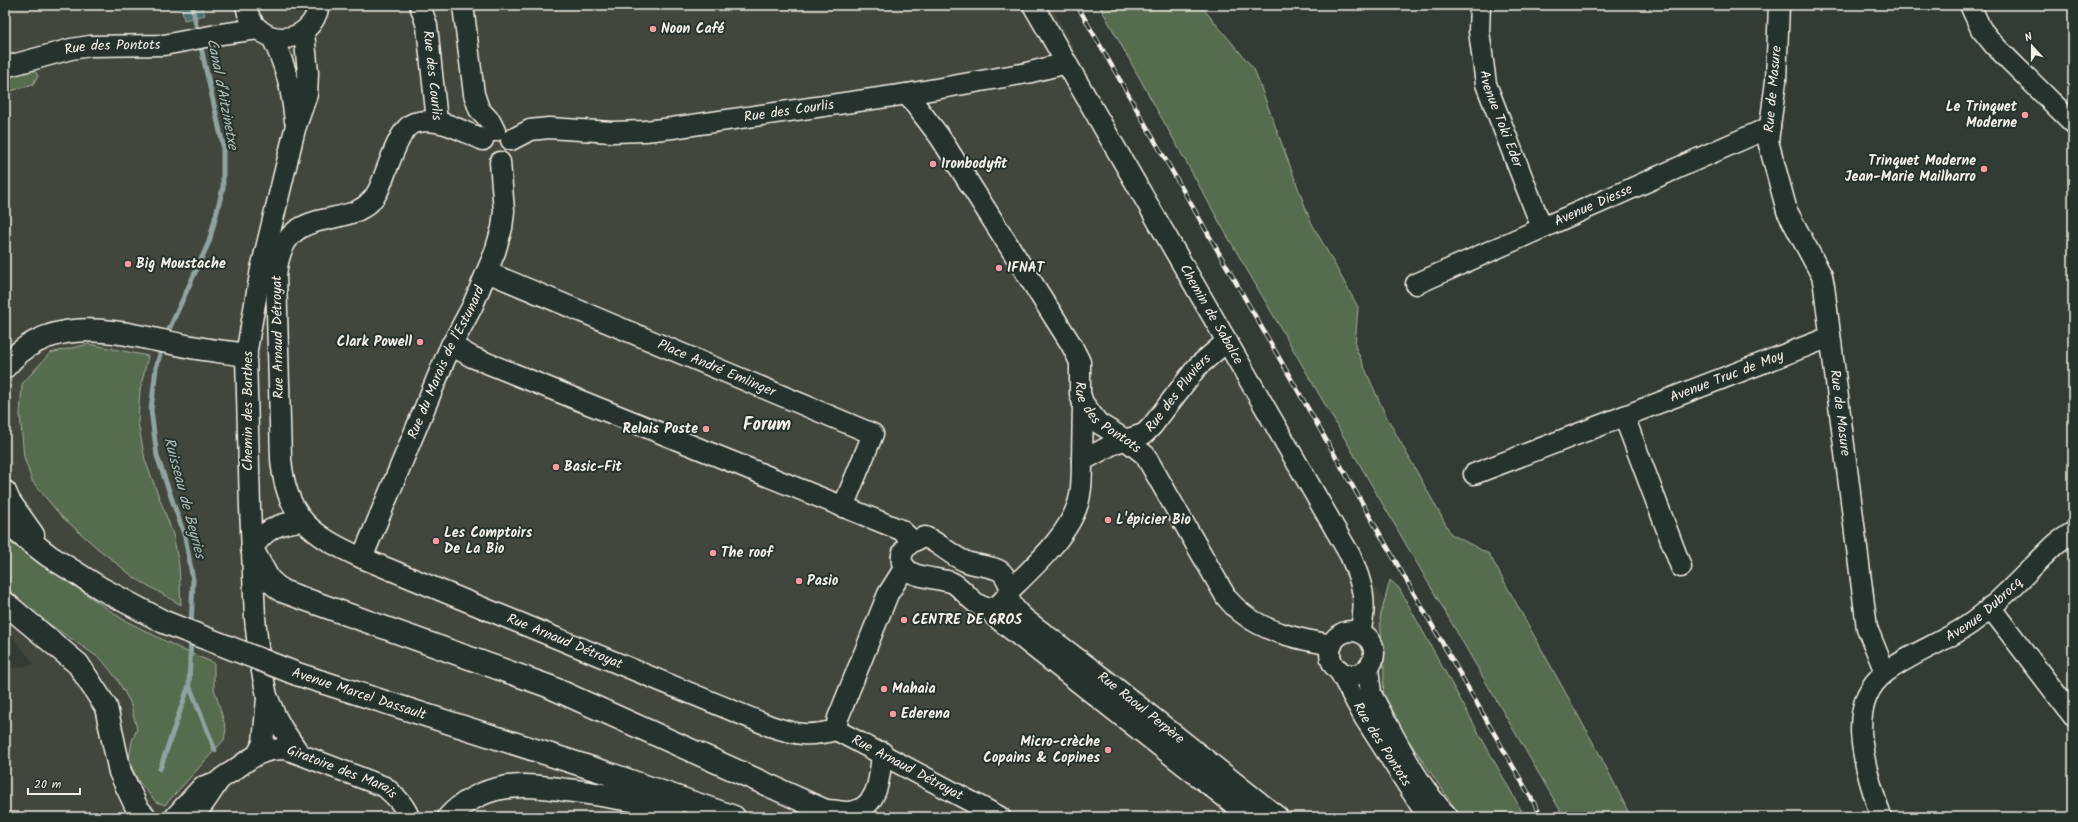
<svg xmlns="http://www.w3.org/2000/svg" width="2078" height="822" font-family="Kalam,sans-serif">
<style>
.built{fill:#42473c}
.green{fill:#576c50;stroke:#a6ae9c}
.water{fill:#4b6f70;stroke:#8fa3a0}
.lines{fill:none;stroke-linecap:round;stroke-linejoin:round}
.stream{stroke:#8fa3a0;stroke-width:5}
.minor-casing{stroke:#f4f1e8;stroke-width:23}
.major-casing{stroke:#f4f1e8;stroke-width:25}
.minor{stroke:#26332d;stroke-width:20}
.major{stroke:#26332d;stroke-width:22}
.rail-casing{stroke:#f4f1e8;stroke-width:4.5}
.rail{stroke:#26332d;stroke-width:3;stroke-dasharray:9;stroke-linecap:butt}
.major-bridge-casing{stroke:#f4f1e8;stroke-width:25;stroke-linecap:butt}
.major-bridge{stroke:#26332d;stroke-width:22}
.poi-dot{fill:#ff9aa2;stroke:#26332d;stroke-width:1.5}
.labels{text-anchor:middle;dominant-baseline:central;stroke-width:4;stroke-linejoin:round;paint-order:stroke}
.poi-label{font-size:14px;font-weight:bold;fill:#f4f1e8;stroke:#26332d;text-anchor:start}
.street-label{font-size:14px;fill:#f4f1e8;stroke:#26332d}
.water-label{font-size:15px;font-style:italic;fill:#b0bdb8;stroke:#26332d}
.district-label{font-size:18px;font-weight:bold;fill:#f4f1e8;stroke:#26332d}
</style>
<rect width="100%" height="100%" fill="#333c34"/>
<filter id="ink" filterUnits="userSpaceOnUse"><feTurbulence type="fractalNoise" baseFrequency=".025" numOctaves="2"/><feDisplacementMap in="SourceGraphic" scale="8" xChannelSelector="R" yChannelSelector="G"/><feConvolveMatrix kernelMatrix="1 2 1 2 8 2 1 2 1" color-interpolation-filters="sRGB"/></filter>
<g filter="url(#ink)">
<path class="built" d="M5,5H1051L1227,341L1342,542L1384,599L1380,618L1384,669L1383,703L1457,811L1464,817H5V669L35,665L5,627Z"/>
<path class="green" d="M1099,5H1200L1254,69L1310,220L1358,307L1355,346L1384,412L1451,534L1489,554L1601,757L1631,817H1564L1221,225Z
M27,70L35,71L38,76L33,84L5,93V77Z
M89,344L148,356L140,390L138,422L145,460L173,534L179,565L181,605L135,578L96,547L61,516L32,481L24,457L20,415L22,384L50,353Z
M5,539L124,620L183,650L214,663V688L226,729L224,740L165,805L156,802L139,782L132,768L129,758L132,741L137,729L130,702L117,679L102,660L39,617L5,586Z
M1390,580L1399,588L1525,817H1464L1457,811L1383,703L1384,669L1380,618Z"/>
<path class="water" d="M181,5H202L205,15L184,20Z"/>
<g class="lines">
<path class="stream" d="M192,5L198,35
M166,336L209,242L223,188V145L200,43
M162,347L156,368L151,410L157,456L185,537L193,580L191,628
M191,638L189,685L215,750
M160,769L189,685"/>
<defs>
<g id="minor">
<path d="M246,5C253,49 311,49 319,5"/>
<path id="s1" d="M420,5L427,26L437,121"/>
<path d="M463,5L474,94L479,109L490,121L495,131"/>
<path id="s2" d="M1033,5L1350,555C1362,582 1368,602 1360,632"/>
<path id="s3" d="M1480,5L1479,31L1486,84L1542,228"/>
<path id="s4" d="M1779,5L1776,81L1768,141L1787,211L1822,276L1824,286L1867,628L1885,672"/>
<path d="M1970,5L1981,29L1994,45L2073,123"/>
<path d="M272,37C287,70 291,86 295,121"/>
<path id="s5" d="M5,67L71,49L90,46L164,45L221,34L258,29"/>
<path id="s6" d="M907,94L940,137L1071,344L1080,362V394L1083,403L1098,423L1126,440L1145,455L1226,597C1252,630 1292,638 1332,645"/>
<path id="s7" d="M483,140C462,131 438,116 414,123C398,128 386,175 378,191C354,238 283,194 276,276L281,459C286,517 311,535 362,558L770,726C797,735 808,737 836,730L1000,817"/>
<path id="s8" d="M511,140L530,130L549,128L612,132L645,131L672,128L907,94L1027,73L1067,63"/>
<path id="s9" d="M487,272L873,434L843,507"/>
<path id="s10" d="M1416,284L1770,127"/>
<path d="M451,345L472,357L901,530L913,541"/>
<path d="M1624,416L1681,567"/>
<path d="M1082,461L1083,403"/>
<path id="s11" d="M1474,474L1830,337"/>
<path d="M925,537C940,543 951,556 967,562C977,566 991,565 1000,571C1006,575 1008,583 1011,589C1007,597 998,609 988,608C972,607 964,587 951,582C937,577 897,579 902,555C905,544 915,540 925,537Z"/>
<path d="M252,549C266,528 279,523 302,521"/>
<path id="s12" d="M362,558L448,352L472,307L495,252L502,228L504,211L500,162"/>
<path id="s13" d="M1011,589C1035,566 1075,529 1080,495C1082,484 1082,472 1082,461L1115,443L1144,434L1152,426L1197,367L1227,341"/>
<path id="s14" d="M1008,595C1011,606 1017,612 1026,620L1107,681L1278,817"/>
<path d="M1990,607L2073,716"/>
<path d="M989,608L994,616L1250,817"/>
<circle cx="1352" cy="653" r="22"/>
<path d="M1368,668L1371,694L1378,707C1399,745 1418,786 1448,817"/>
<path id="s15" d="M1339,670L1364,717L1428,817"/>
<path d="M836,730L838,718L888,594L905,567"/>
<path d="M258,753L263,743L267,698"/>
<path d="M299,753L282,728L275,715L267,696L259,657L255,618L250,507L246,355L261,269L295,129L307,94L308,73L304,32"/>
<path d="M826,810C833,810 841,812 848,812C879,810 880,776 882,752"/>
<path d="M175,817L202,787L210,784"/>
<path id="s16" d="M193,817C203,806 210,794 218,782C222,777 228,774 233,771C252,757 261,749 286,749L385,787C395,796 404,804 409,817"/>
<path id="s17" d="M1881,817C1868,775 1841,705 1886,672C1912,653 1944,642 1970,624C2000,603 2030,568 2057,543L2073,532"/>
</g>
<path id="major" d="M5,367C52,309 125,334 186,346C206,350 226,352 246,355
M5,492L9,501L33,535
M5,522L49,556L102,589L164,622
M252,549L269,580L282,591L548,686L839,817
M5,603L78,664L106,707L120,772L137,808L145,817
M297,674L604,772L734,817
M449,817C461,803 483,791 502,788C523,784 545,787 566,790C601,794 636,801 672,807"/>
</defs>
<use href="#minor" class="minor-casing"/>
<use href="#major" class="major-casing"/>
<use href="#minor" class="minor"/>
<use href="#major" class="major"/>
<defs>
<path id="rail" d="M1077,5L1542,817"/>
</defs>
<use href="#rail" class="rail-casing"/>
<use href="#rail" class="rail"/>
<defs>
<path id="major-bridge" d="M164,622L297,674"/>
</defs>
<use href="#major-bridge" class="major-bridge-casing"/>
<use href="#major-bridge" class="major-bridge"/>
</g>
</g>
<g class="poi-dot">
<circle cx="653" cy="29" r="4"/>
<circle cx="2025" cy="115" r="4"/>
<circle cx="933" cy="164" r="4"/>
<circle cx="1984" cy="169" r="4"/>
<circle cx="128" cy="264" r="4"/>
<circle cx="999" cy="268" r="4"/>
<circle cx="420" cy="342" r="4"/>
<circle cx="706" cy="429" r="4"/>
<circle cx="556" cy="467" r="4"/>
<circle cx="1108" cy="520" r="4"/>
<circle cx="436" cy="541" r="4"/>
<circle cx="713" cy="553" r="4"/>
<circle cx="799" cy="581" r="4"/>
<circle cx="904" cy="620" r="4"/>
<circle cx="884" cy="689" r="4"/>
<circle cx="893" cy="714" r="4"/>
<circle cx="1108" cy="750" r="4"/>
</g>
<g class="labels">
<g class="poi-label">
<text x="661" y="29">Noon Café</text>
<text x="2017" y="107" text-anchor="end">Le Trinquet<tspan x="2017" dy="16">Moderne</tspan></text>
<text x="1976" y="161" text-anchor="end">Trinquet Moderne<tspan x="1976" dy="16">Jean-Marie Mailharro</tspan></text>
<text x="941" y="164">Ironbodyfit</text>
<text x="136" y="264">Big Moustache</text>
<text x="1007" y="268">IFNAT</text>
<text x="412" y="342" text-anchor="end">Clark Powell</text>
<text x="698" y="429" text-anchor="end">Relais Poste</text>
<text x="564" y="467">Basic-Fit</text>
<text x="1116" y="520">L'épicier Bio</text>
<text x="444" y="533">Les Comptoirs<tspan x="444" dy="16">De La Bio</tspan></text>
<text x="721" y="553">The roof</text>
<text x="807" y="581">Pasio</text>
<text x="912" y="620">CENTRE DE GROS</text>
<text x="892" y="689">Mahaia</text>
<text x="901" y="714">Ederena</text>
<text x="1100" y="742" text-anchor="end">Micro-crèche<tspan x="1100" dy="16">Copains &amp; Copines</tspan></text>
</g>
<g class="street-label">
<text stroke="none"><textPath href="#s5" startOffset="110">Rue des Pontots</textPath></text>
<text stroke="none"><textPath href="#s1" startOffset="72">Rue des Courlis</textPath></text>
<text transform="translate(1773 89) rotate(-85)">Rue de Masure</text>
<text stroke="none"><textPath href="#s8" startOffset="282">Rue des Courlis</textPath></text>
<text stroke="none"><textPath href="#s3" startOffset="117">Avenue Toki Eder</textPath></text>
<text stroke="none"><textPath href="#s10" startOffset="194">Avenue Diesse</textPath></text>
<text stroke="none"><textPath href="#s2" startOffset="357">Chemin de Sabalce</textPath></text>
<text transform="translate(278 337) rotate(-91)">Rue Arnaud Détroyat</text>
<text stroke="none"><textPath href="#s12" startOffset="213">Rue du Marais de l'Estunard</textPath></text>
<text stroke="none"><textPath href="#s9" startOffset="249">Place André Emlinger</textPath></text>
<text stroke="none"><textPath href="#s11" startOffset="271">Avenue Truc de Moy</textPath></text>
<text stroke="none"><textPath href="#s13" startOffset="274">Rue des Pluviers</textPath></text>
<text transform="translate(248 411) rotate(-90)">Chemin des Barthes</text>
<text stroke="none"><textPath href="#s4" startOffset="421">Rue de Masure</textPath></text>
<text stroke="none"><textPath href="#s6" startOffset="387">Rue des Pontots</textPath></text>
<text stroke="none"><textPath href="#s17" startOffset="272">Avenue Dubrocq</textPath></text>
<text stroke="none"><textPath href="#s7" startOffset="835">Rue Arnaud Détroyat</textPath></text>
<text transform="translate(359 694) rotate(18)">Avenue Marcel Dassault</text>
<text stroke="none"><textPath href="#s14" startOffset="176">Rue Raoul Perpère</textPath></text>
<text stroke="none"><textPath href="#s15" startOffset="86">Rue des Pontots</textPath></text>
<text stroke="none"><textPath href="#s7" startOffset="1205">Rue Arnaud Détroyat</textPath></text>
<text stroke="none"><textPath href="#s16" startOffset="181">Giratoire des Marais</textPath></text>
</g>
<g class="water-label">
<text transform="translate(222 94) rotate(79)">Canal d'Aitzinetxe</text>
<text transform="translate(184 498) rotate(75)">Ruisseau de Beyries</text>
</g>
<g class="district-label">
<text x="767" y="425">Forum</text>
</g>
</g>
<rect width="2078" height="822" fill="none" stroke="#26332d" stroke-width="20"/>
<rect x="10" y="10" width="2058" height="802" fill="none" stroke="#f4f1e8" stroke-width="1.5" filter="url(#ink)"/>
<g transform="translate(2032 46) rotate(339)" stroke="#26332d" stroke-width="3" paint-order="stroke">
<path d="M0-3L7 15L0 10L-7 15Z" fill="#f4f1e8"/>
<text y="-6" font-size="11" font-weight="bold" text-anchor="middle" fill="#f4f1e8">N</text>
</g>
<path d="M28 788v6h52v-6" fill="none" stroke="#f4f1e8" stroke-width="2"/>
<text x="34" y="788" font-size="12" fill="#f4f1e8" stroke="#26332d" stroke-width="3" paint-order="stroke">20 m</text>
</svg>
